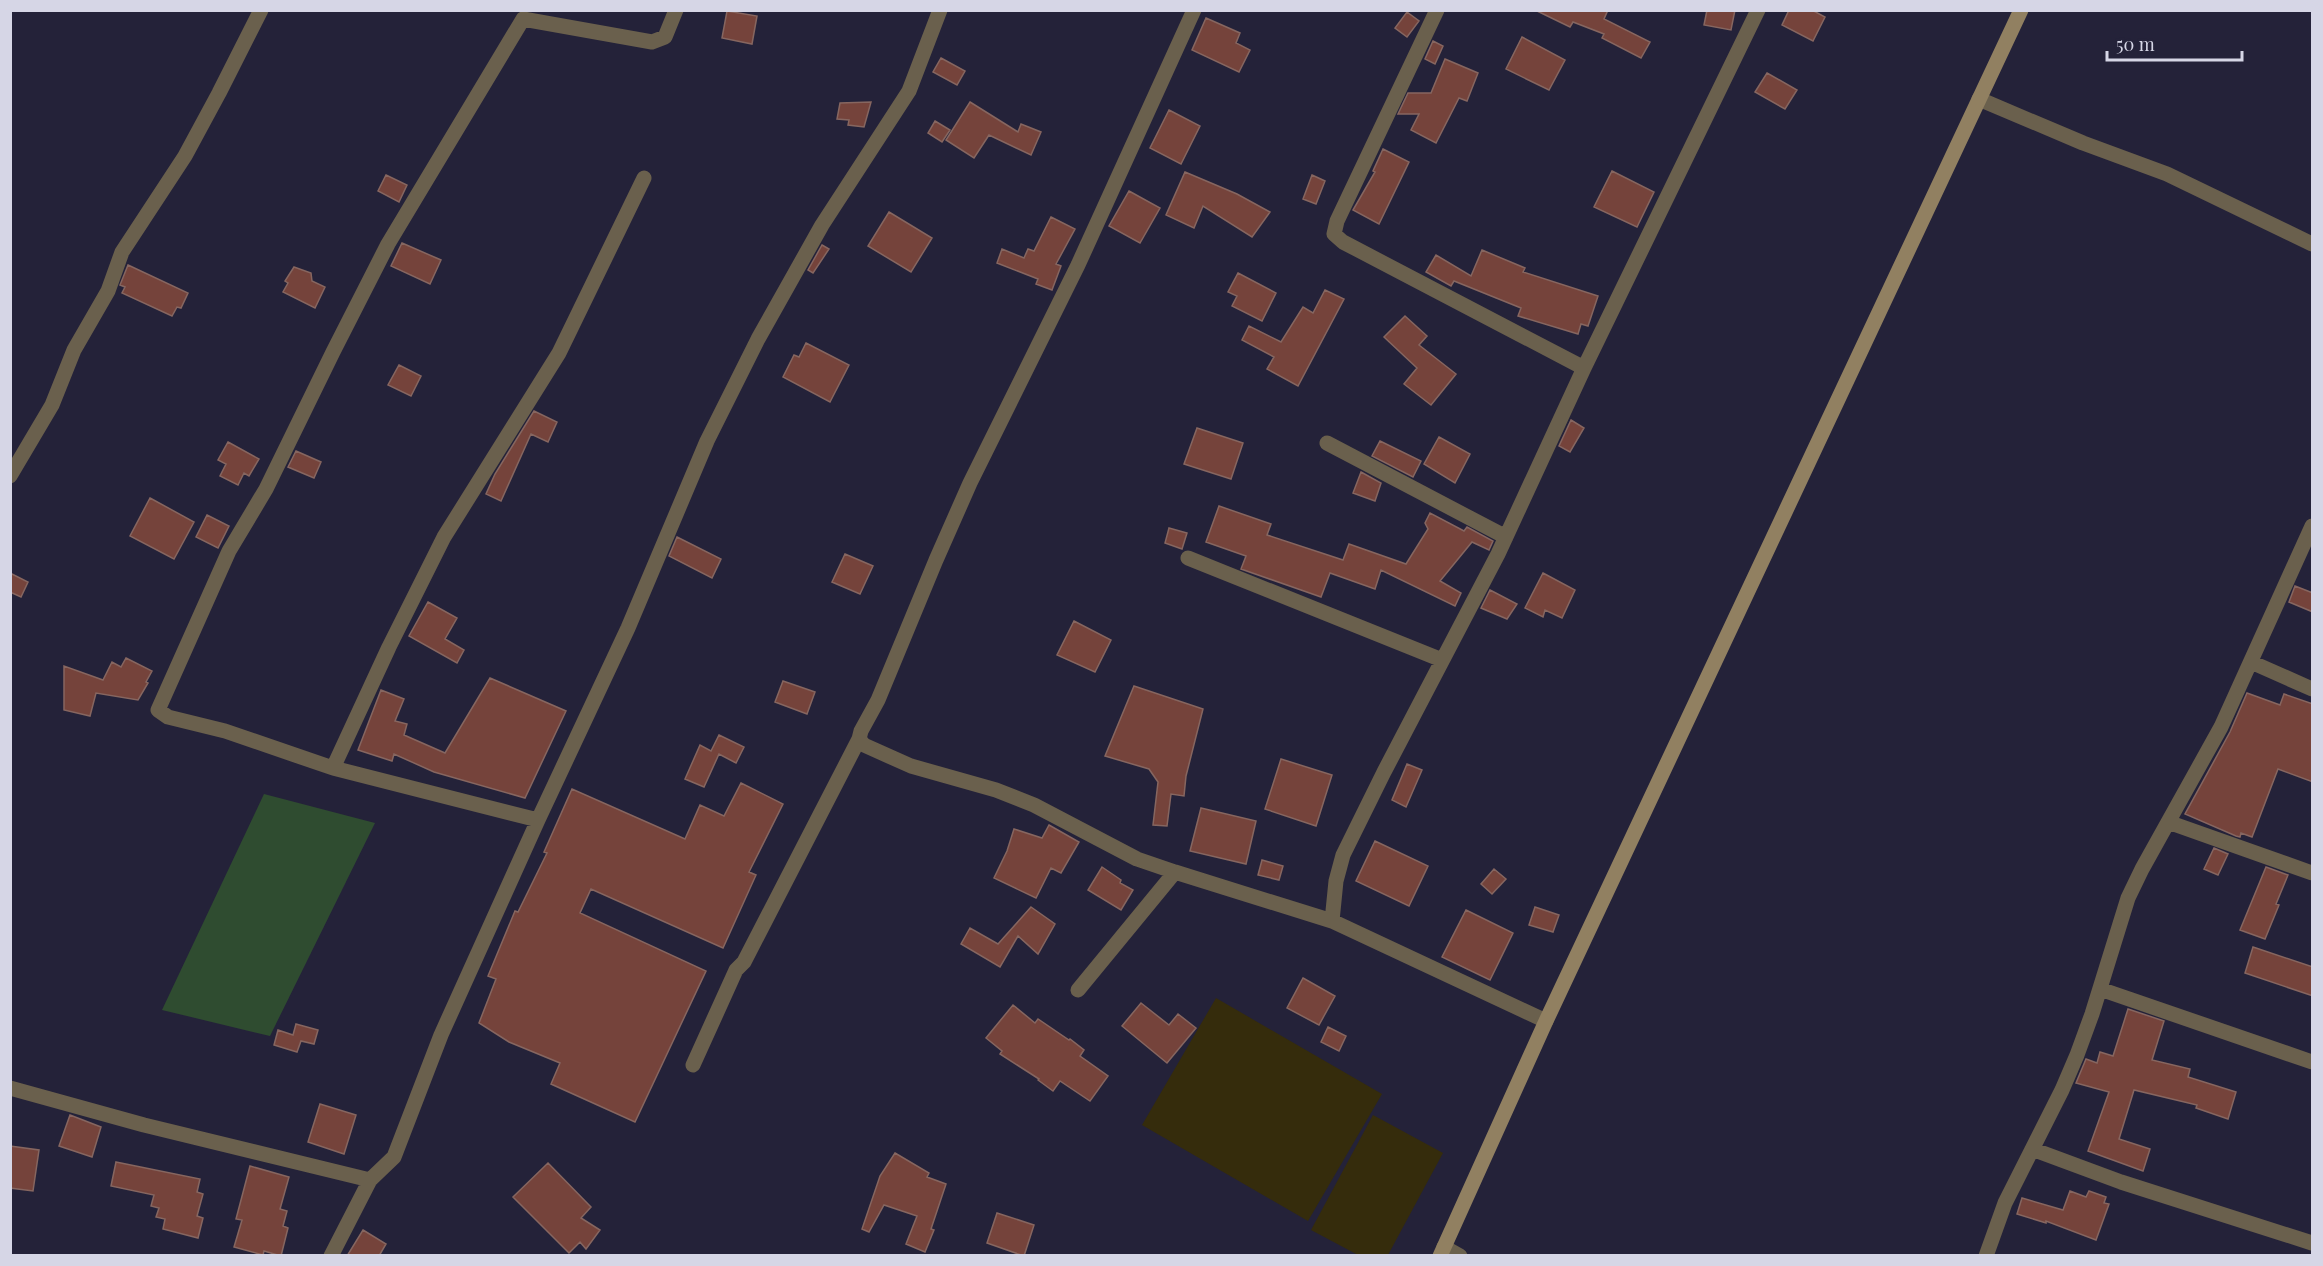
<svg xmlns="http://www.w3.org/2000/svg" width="2323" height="1266" font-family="'Playfair Display',serif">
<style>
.green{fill:#2f4c30}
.sand{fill:#352c0c}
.building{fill:#75433b;stroke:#866660;stroke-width:1.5}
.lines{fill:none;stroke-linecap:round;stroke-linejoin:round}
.street{stroke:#6a604d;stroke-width:15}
.secondary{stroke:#918061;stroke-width:15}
</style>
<rect width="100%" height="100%" fill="#242239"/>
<path class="green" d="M264,794L375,823L270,1036L162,1010Z"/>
<path class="sand" d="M1216,998L1382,1094L1308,1221L1142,1125Z
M1373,1115L1443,1153L1388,1255H1358L1311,1230Z"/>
<path class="building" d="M1535,10H1608L1604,19L1650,42L1641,58L1602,38L1604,34L1573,22L1570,27Z
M1707,10H1735L1731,30L1704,25Z
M1789,10H1812L1825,17L1813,41L1782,25Z
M727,11L757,16L752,44L722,38Z
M1407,12L1419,21L1407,37L1395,28Z
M1206,18L1240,33L1236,43L1250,50L1239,72L1192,50Z
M1522,37L1565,60L1549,90L1506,69Z
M1433,41L1443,46L1435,64L1425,59Z
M941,58L965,71L957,85L933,72Z
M1445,59L1478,73L1467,101L1459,98L1436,143L1411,130L1419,114H1398L1408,93H1431Z
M1767,73L1797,90L1785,109L1755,92Z
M871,102L864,127L848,125L849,120L837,119L840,103Z
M970,102L1018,132L1021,124L1041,132L1031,155L989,135L974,158L946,140Z
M1169,110L1200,126L1181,164L1150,148Z
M935,121L950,130L942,142L928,133Z
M1383,149L1409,162L1379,224L1353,210L1375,172L1373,171Z
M1612,171L1654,192L1637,227L1594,207Z
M1185,172L1237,194L1270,212L1252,237L1203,206L1194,228L1166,215Z
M386,175L407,185L399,202L378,191Z
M1312,175L1325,181L1316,204L1303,199Z
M1129,191L1160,208L1140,243L1109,226Z
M889,212L932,238L911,272L868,246Z
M1051,217L1075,229L1056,264L1061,266L1052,290L1036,284L1038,279L997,263L1002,249L1024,258L1028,249L1034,251Z
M402,243L441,260L430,284L391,266Z
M822,245L829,249L813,273L808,270Z
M1482,250L1525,268L1523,272L1598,296L1588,326L1581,324L1578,334L1518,316L1521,308L1454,281L1451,286L1426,272L1436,255L1471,276Z
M128,265L188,293L181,308L177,307L172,316L122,293L125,287L120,285Z
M294,267L311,273L312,281L325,287L315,308L283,292L288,283L285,281Z
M1238,273L1276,293L1262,321L1232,306L1237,296L1228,292Z
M1325,290L1344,299L1298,386L1267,369L1274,357L1242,340L1249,326L1281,342L1303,307L1313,313Z
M1405,316L1427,336L1419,345L1456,374L1431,405L1404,384L1417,368L1384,337Z
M806,343L849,365L830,402L783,377L794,355L799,357Z
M399,365L421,376L411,396L388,385Z
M534,411L557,422L548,442L531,434L501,501L486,494L495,474Z
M1571,420L1584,428L1570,452L1559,446Z
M1197,428L1243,443L1231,479L1184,464Z
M1439,437L1470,454L1455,483L1424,464Z
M1380,441L1421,461L1413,477L1372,456Z
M228,442L259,459L249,476L244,473L238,485L220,476L226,464L218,460Z
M296,451L321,462L314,478L288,467Z
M1361,472L1381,483L1375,501L1353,493Z
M150,498L194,522L174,559L130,536Z
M1219,506L1271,524L1267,535L1343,560L1349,544L1406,564L1428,529L1425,523L1430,513L1464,531L1467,527L1493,541L1489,550L1472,542L1440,581L1461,593L1455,606L1381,570L1375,589L1330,573L1321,597L1241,569L1246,556L1206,542Z
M207,515L229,526L218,548L196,537Z
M1169,528L1187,533L1182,549L1165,543Z
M677,537L721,559L712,578L669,556Z
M845,554L873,566L860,594L832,582Z
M10,573L28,582L21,597L10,592Z
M1543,573L1575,590L1562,618L1545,610L1543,617L1525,608Z
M2295,586L2313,593V612L2289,602Z
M1490,590L1517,604L1507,619L1481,608Z
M428,602L457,618L445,639L464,650L457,663L409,636Z
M1074,621L1111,640L1095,672L1057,655Z
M126,658L152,671L146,682L148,683L138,700L96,693L90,716L64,710V666L103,680L112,662L121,667Z
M490,678L566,711L525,798L434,772L394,754L392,761L358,750L381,690L404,699L395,721L407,724L404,735L445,753Z
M783,681L815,692L807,714L775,702Z
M1134,686L1203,709L1186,776L1184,796L1171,794L1167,826L1153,825L1158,782L1149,769L1105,756Z
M2247,693L2280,705L2284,694L2313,704V782L2278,769L2252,837L2241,833L2240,837L2236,836L2185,814L2230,732Z
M719,735L744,747L736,763L719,754L704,787L685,779L700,745L711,751Z
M1281,759L1332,775L1316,826L1265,809Z
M1407,764L1422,770L1406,807L1392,800Z
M741,783L783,804L749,872L756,875L723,948L591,889L580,913L706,971L635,1122L551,1084L560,1063L509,1042L479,1023L496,979L488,976L515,911L518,912L547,853L544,852L572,789L685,839L700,805L724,816Z
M1201,808L1256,821L1246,864L1190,851Z
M1049,825L1079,842L1061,873L1051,868L1036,898L994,878L1007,851L1014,829L1042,838Z
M1375,841L1428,866L1409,906L1356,881Z
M2214,848L2228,854L2218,875L2204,869Z
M1262,860L1283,866L1279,880L1258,875Z
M1102,867L1121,880L1120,883L1133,890L1121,910L1088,890Z
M2266,867L2288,875L2276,904L2279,905L2265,939L2240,930Z
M1494,869L1506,879L1492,894L1481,884Z
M1031,907L1055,924L1038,954L1018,936L1000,967L961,944L970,928L998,944Z
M1535,907L1559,915L1553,932L1529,925Z
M1466,910L1513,933L1490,980L1442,957Z
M2253,947L2313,967V996L2245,973Z
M1303,978L1335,996L1319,1025L1287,1008Z
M1141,1003L1169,1025L1178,1014L1196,1028L1167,1063L1122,1026Z
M1013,1005L1035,1023L1038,1019L1069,1040L1070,1039L1084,1050L1080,1056L1108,1076L1090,1101L1060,1081L1053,1091L1038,1080L1039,1079L1000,1054L1002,1051L986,1038Z
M2128,1009L2164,1021L2152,1060L2190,1069L2188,1077L2236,1092L2228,1119L2196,1108L2197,1105L2134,1090L2119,1139L2150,1149L2143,1171L2088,1151L2109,1092L2076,1083L2086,1059L2097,1063L2100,1052L2113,1056Z
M296,1024L318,1030L314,1044L301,1041L297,1052L274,1045L278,1030L293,1035Z
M1328,1027L1346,1036L1339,1051L1321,1042Z
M320,1104L356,1115L344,1154L308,1142Z
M70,1115L101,1127L92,1157L59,1146Z
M10,1146L39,1150L33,1191L10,1188Z
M895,1153L929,1173L927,1177L946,1184L931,1229L934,1230L925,1252L906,1244L917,1216L884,1205L869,1232L862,1229L880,1176Z
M116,1162L200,1179L197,1192L203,1194L197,1216L203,1218L198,1238L163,1229L165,1219L156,1217L159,1208L151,1206L154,1195L111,1186Z
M548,1163L591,1207L581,1218L600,1230L586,1249L580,1242L569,1253L513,1197Z
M250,1166L289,1177L280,1209L287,1211L283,1226L288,1228L281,1256L264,1251L263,1255L234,1247L242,1220L236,1219Z
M2070,1191L2086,1197L2089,1191L2106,1197L2104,1203L2109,1204L2096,1240L2046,1221V1223L2017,1214L2022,1198L2063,1210Z
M997,1213L1034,1225L1024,1256L987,1243Z
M363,1230L386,1244L379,1256H347Z"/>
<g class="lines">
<path class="street" d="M1437,10L1337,221L1334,234L1343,242L1584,368
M1979,99L2083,143L2167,174L2312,244
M644,178L559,353L444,537L389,647L333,768L225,731L168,717L158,710L229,551L266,489L333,352L388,244L523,19L652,42L665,37L676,10
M1327,443L1506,537
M10,476L52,405L74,350L108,291L122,252L185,156L219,93L261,10
M1188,558L1442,660
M2251,662L2312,689
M333,768L538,820
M2168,822L2312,873
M1175,872L1137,859L1034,805L996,790L911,766L864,745L859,739L861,731L878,700L936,560L970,483L1078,265L1194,10
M1332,921L1336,881L1343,855L1384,772L1498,554L1584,368L1758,10
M2100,989L2312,1062
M1078,990L1175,872L1332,921L1546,1021
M693,1065L736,970L744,962L859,739
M10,1088L144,1125L370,1180
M2032,1149L2121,1182L2312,1243
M1444,1247L1460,1256
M331,1256L370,1180L394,1157L441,1035L538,820L628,628L707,441L758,339L822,225L909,91L940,10
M1986,1256L2005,1203L2062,1090L2077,1055L2092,1014L2128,898L2142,869L2221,727L2312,526"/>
<path class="secondary" d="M1440,1256L1546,1021L2021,10"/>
</g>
<rect width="2323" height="1266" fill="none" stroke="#d6d6e6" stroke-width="24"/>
<path d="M2107 51v9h135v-9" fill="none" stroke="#d6d6e6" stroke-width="3"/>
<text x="2116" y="51" font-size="18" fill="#d6d6e6" stroke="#242239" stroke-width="4.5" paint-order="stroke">50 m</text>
</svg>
